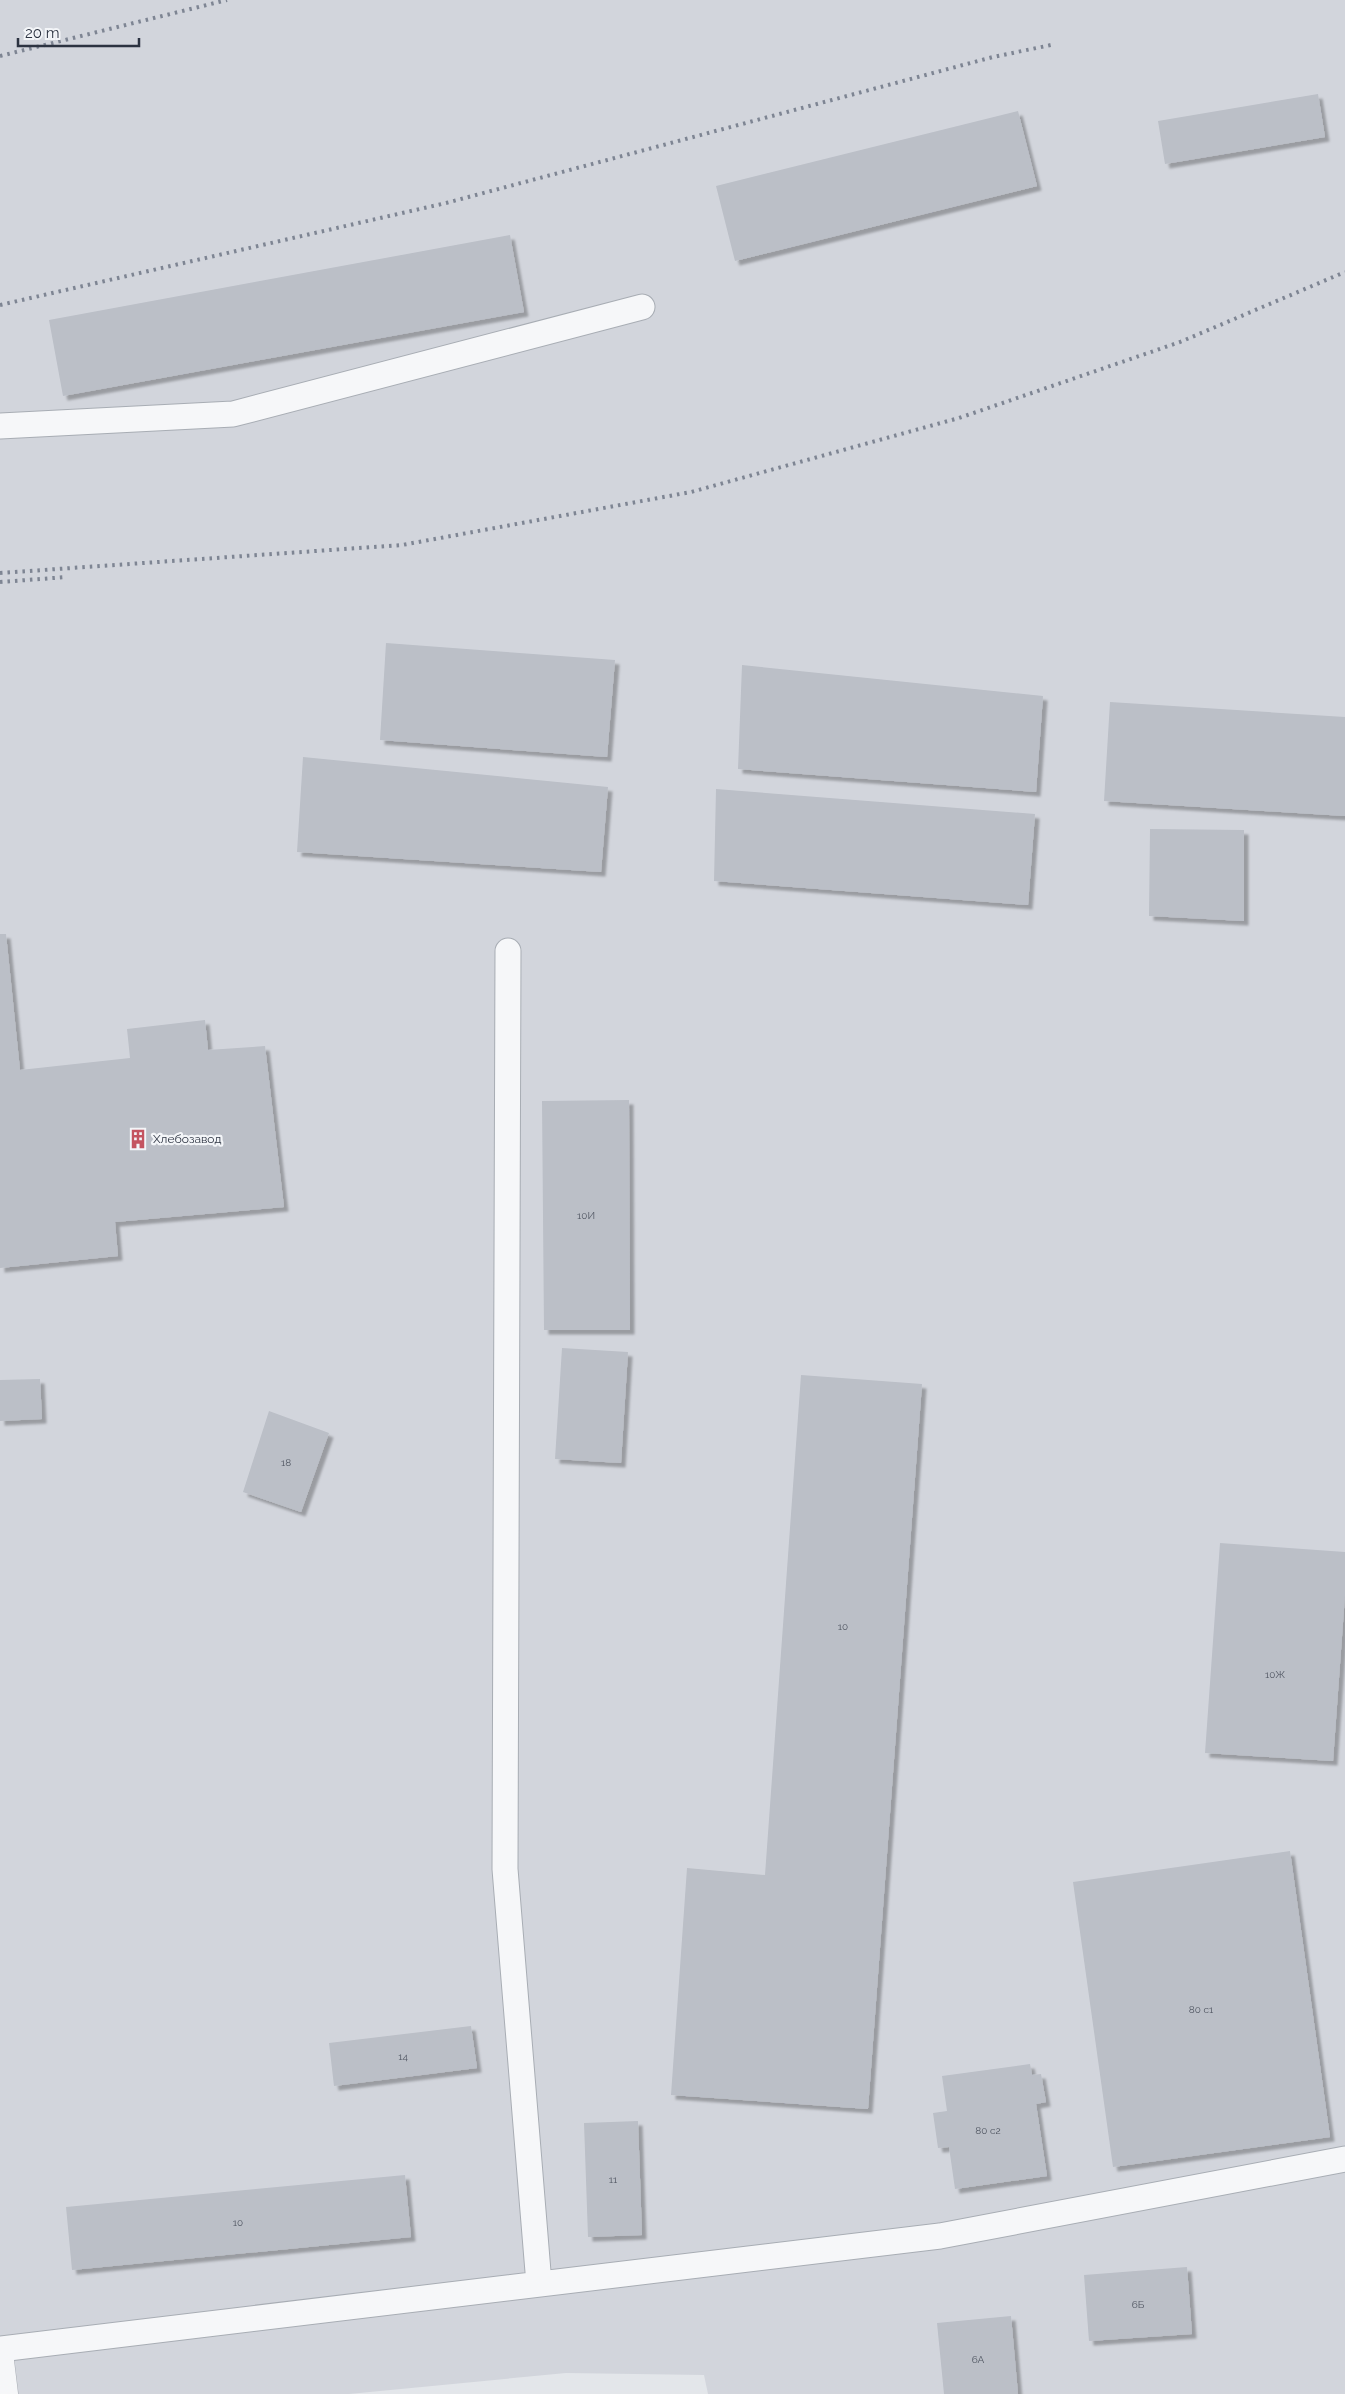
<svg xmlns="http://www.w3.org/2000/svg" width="1345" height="2394" font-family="Raleway,sans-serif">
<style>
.built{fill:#d2d5dc}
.building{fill:#bbbfc7;filter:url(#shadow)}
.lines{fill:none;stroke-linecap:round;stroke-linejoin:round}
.service-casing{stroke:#a8adb4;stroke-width:27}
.minor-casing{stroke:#a8adb4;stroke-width:29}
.service{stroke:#f6f7f9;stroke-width:25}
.minor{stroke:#f6f7f9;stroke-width:28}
.rail{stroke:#7e8593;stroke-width:4;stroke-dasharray:2.5 5;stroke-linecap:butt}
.labels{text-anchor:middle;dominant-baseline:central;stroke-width:4.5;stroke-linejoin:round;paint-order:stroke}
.number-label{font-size:10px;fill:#505662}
.poi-label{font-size:12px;fill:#2c3341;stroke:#f3f5f8;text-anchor:start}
</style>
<defs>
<filter id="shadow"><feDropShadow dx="4.5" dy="4.5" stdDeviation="1" flood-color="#0004"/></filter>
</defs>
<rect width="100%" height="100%" fill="#e3e6ea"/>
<path class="built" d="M0,0H1345V2394H708L704,2375L566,2373L349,2394H0Z"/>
<path class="building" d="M1318,94L1325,137L1165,164L1158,121Z
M1018,111L1037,186L735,261L716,186Z
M510,235L524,312L63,396L49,320Z
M386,643L615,660L607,757L380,740Z
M742,665L1043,696L1036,792L738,769Z
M1110,702L1345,717V816L1104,801Z
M303,757L608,787L601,872L297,852Z
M716,789L1035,814L1028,905L714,881Z
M1150,829L1244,830V921L1149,916Z
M0,934H6L20,1070L130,1058L127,1029L205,1020L208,1050L265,1046L284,1207L115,1222L118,1256L0,1268Z
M629,1100L630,1330H544L542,1101Z
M562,1348L628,1352L621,1463L555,1459Z
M801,1375L922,1384L868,2109L671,2095L687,1868L765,1875Z
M40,1379L42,1419L0,1421V1380Z
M269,1411L329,1433L301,1512L243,1492Z
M1220,1543L1345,1552V1595L1333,1761L1205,1753Z
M1290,1851L1330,2137L1113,2167L1073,1882Z
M471,2026L477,2068L334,2086L329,2043Z
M1030,2064L1032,2075L1041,2074L1046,2102L1036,2104L1047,2176L955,2189L949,2147L938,2148L933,2113L947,2111L942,2076Z
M638,2121L642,2235L588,2237L584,2123Z
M405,2175L411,2237L72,2270L66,2207Z
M1187,2267L1192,2334L1089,2341L1084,2275Z
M1011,2316L1018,2394H944L937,2323Z"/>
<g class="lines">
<defs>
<path id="service" d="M0,426L233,414L642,307
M508,951L505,1869L539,2284
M0,2349L940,2236L1345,2159"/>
<path id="minor" d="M0,2361L4,2394"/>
</defs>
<use href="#service" class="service-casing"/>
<use href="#minor" class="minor-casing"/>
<use href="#service" class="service"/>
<use href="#minor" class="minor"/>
<path class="rail" d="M0,56L227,0
M0,305L446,203L993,57L1051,45
M0,573L402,545L691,492L959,418L1180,342L1345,272
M0,582L67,577"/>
</g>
<defs>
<symbol id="building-bare" viewBox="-9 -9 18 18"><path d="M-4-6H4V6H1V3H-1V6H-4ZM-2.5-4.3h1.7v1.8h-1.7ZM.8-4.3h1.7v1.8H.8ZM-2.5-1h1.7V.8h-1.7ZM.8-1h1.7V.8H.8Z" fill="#c45460" stroke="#f3f5f8" stroke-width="2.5" paint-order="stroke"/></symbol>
</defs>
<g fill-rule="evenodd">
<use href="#building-bare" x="124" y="1125" width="28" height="28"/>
</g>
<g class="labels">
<g class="number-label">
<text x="586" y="1215">10И</text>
<text x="286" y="1462">18</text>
<text x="843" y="1626">10</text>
<text x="1275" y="1674">10Ж</text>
<text x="1201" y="2009">80 с1</text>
<text x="403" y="2056">14</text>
<text x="988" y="2130">80 с2</text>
<text x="613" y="2179">11</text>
<text x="238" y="2222">10</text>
<text x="1138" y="2304">6Б</text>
<text x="978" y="2359">6А</text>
</g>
<g class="poi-label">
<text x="153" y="1139">Хлебозавод</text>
</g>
</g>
<path d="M18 38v8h121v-8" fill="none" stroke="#2c3341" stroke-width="2.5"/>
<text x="25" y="38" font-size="15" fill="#2c3341" stroke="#f3f5f8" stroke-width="4" paint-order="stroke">20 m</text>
</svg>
